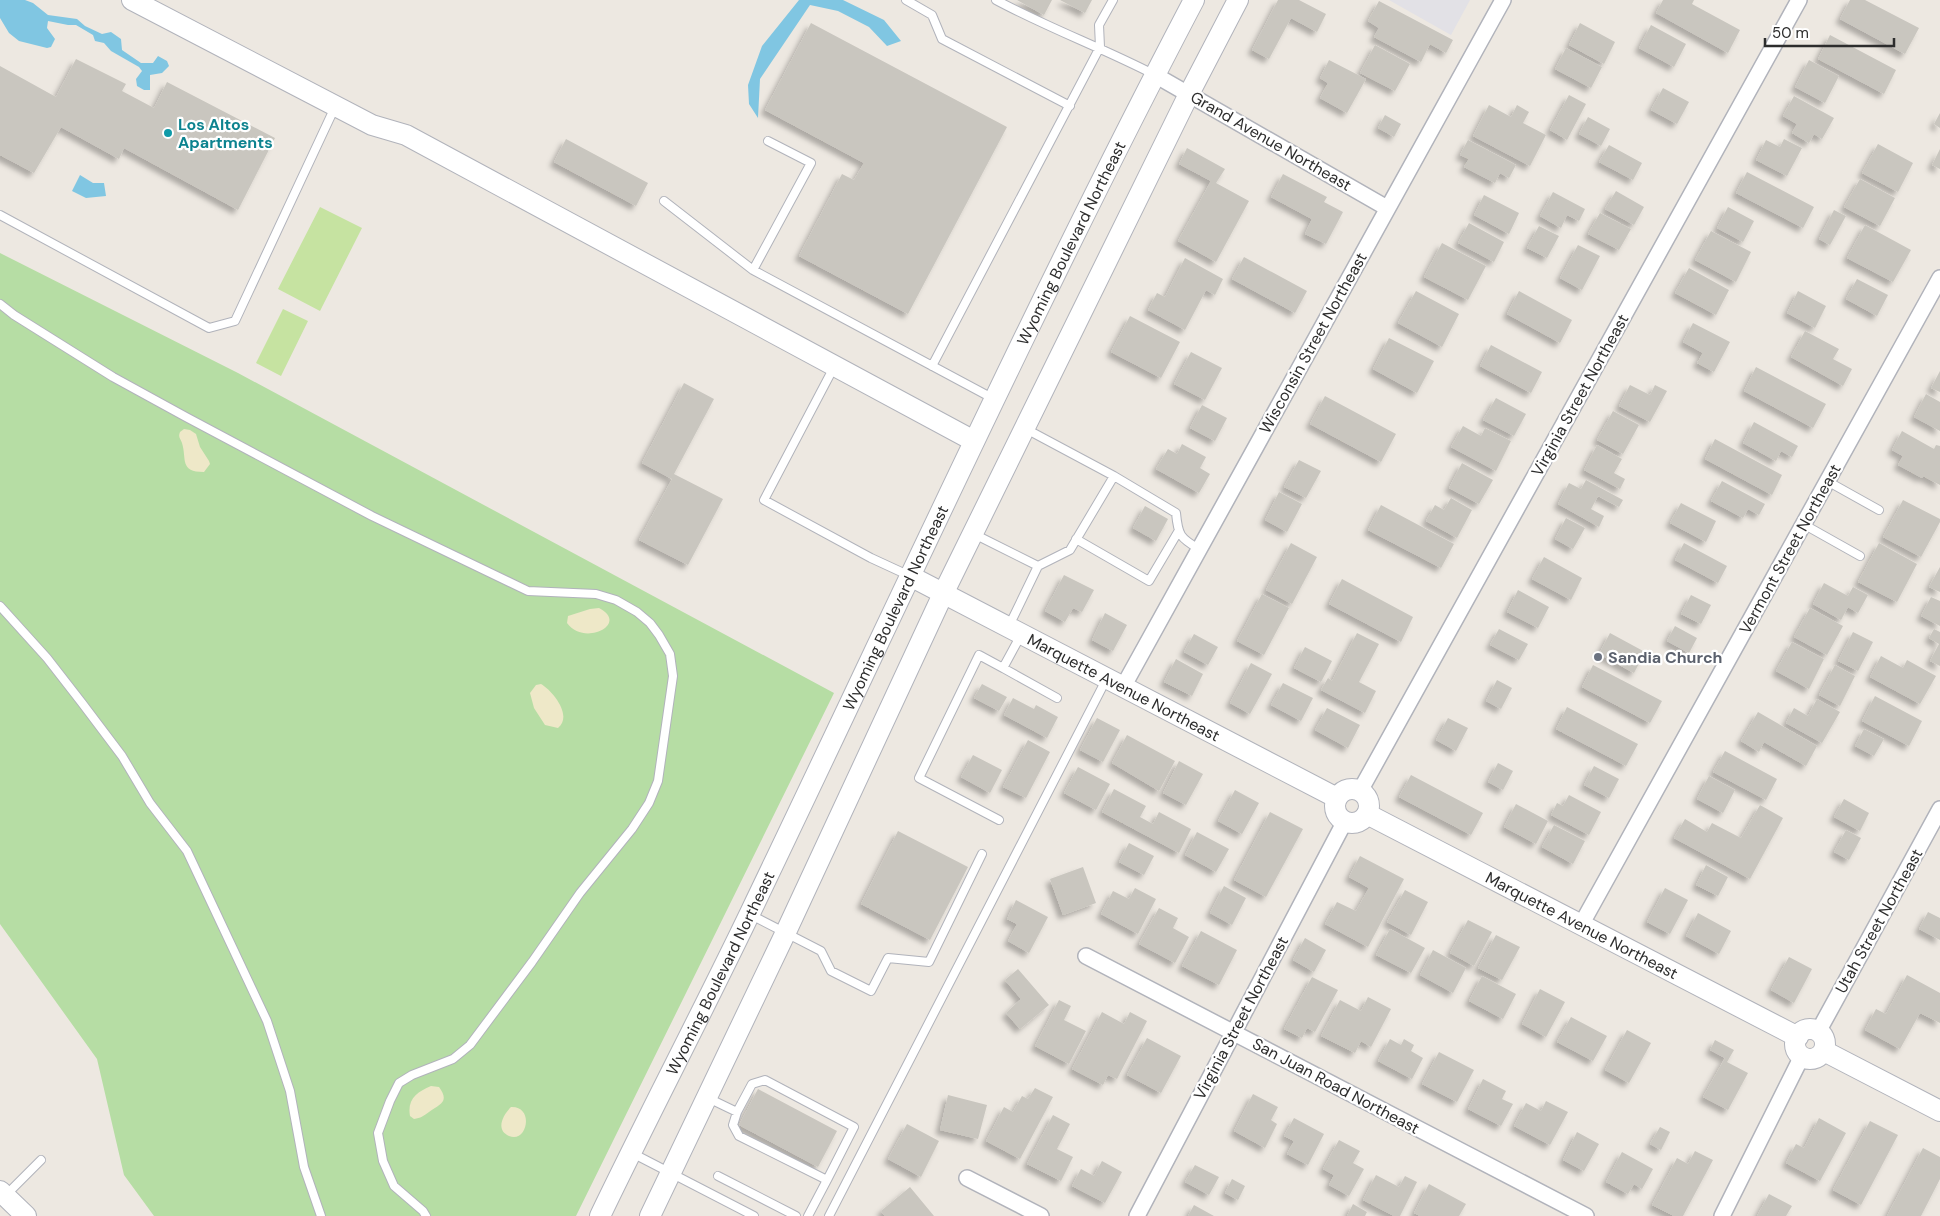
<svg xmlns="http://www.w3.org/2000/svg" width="1940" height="1216" font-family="'DM Sans',sans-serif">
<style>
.industrial{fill:#e2e1e6}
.green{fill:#b6dda4}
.sand{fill:#eee8c8}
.pitch{fill:#c6e3a1}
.water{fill:#80c6e2}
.building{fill:#c9c6bf;filter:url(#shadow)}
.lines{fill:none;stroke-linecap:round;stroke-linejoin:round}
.lane-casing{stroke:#b1b3bb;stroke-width:10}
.street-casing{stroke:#b1b3bb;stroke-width:18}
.secondary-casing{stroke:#b1b3bb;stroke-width:22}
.lane{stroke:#fff;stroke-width:8}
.street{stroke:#fff;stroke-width:15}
.secondary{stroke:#fff;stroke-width:20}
.culture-dot{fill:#0f9aa8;stroke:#fff;stroke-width:2}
.worship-dot{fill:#6b7280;stroke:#fff;stroke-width:2}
.labels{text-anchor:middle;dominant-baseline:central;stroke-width:4.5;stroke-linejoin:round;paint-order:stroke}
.culture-label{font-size:16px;font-weight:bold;fill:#0d838f;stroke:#fff;text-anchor:start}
.street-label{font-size:16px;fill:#2d2d2d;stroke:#fff}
.worship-label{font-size:16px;font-weight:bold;fill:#5b616d;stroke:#fff;text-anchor:start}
</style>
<defs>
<filter id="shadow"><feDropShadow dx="-4.5" dy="4.5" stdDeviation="2.5" flood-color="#0004"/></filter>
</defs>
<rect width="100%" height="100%" fill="#ede8e1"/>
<path class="industrial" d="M1389,0H1470L1451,35Z"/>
<path class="green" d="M0,253L238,373L834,693L576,1216H154L124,1175L97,1059L0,924Z"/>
<path class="sand" d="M184,429L190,430L196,434L200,447L209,461L210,464L204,472C179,472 187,459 182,443C180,438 178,437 180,432Z
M599,608C630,624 584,647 567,623L568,616L590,609Z
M541,684C553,691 573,716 558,728L545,725L534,708L530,693L536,685Z
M431,1086L439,1087C450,1102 440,1104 429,1112C423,1116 421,1118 414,1119L410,1116C407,1099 417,1092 431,1086Z
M511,1107C535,1106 527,1144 509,1136C495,1130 503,1115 511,1107Z"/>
<path class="pitch" d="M320,207L362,228L320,311L278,289Z
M283,309L308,321L281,376L256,363Z"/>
<path class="water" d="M0,0H25L33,3L48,15L77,19L85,26L102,34L111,32L121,39L122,50L141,63H153L158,56L167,61L169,66L162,73L150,75V90H144L137,86L136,79L142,71L139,67L111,51L104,43L95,41L93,35L76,25H68L48,21L47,28L55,39L51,47L47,48L19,41L9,33L0,18Z
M799,0H843L884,20L901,41L887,46L869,27L838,11L810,5L760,79L758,118L749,104L748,85L762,46Z
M80,175L93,183H104L106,196L86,198L72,191Z"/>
<path class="building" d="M1017,0H1052L1044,15Z
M1060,0H1092L1085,13Z
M1278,0H1299L1326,14L1317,32L1291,18L1269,59L1252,50Z
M1663,0H1694L1692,4L1740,30L1728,53L1656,13Z
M1850,0H1865L1919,28L1905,54L1840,19Z
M1379,1L1453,40L1446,53L1430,44L1421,62L1374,37L1379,28L1368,21Z
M811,23L1007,127L908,314L799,256L842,174L854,180L864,163L765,110Z
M1580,23L1615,42L1604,64L1569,45Z
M1651,25L1686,44L1674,67L1639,48Z
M1830,35L1896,70L1884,94L1818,59Z
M1375,45L1410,64L1395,91L1360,73Z
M1566,48L1602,67L1591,88L1555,69Z
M76,59L126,84L122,91L154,108L167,82L275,138L238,210L124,148L119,159L61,127L34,173L0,155V66L56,97Z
M1329,60L1366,79L1347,113L1320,98L1328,83L1320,78Z
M1809,60L1839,76L1825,103L1795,87Z
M1663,88L1689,102L1677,124L1651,110Z
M1569,95L1586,104L1567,140L1550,130Z
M1794,96L1834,118L1822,139L1814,134L1809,143L1792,133L1797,124L1783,116Z
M1489,105L1511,117L1517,105L1529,112L1523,123L1546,135L1530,166L1473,136Z
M1940,113V128L1934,124Z
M1385,115L1401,124L1394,137L1378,128Z
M1588,117L1610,129L1601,146L1579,134Z
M566,139L648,183L636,206L554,162Z
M1784,139L1802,148L1787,176L1756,160L1766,140L1780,147Z
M1468,140L1516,165L1509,178L1500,173L1495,183L1464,167L1469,159L1460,155Z
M1878,144L1913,163L1898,192L1862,173Z
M1609,145L1642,163L1633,180L1599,162Z
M1187,148L1225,169L1216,183L1249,201L1216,262L1178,241L1211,181L1179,164Z
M1940,149V169L1932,165Z
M1747,172L1814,207L1803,228L1736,193Z
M1283,174L1327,197L1324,202L1343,212L1326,244L1305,234L1312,219L1271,197Z
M1860,179L1895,198L1880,226L1844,207Z
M1616,191L1644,207L1634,225L1605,209Z
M1553,192L1585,209L1579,221L1567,215L1561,228L1540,216Z
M1484,195L1519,213L1509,234L1474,215Z
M1728,207L1754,221L1743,242L1717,228Z
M1834,210L1846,216L1830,245L1819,239Z
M1600,213L1631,229L1619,250L1588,234Z
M1469,223L1504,242L1494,262L1458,243Z
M1865,225L1911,250L1893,282L1847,258Z
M1539,226L1559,236L1547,258L1527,248Z
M1711,231L1751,252L1736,282L1695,260Z
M1442,243L1486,266L1468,300L1424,277Z
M1578,245L1600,256L1582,290L1560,278Z
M1244,257L1307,291L1295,313L1232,279Z
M1185,258L1223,279L1215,295L1206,290L1185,330L1148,310L1157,293L1165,297Z
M1689,268L1729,290L1716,315L1675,293Z
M1857,279L1888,295L1877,316L1846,299Z
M1416,291L1459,314L1442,347L1398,323Z
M1519,291L1572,320L1560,343L1507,314Z
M1798,291L1826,306L1815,328L1787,313Z
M1130,316L1180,342L1161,378L1111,352Z
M1693,323L1730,342L1714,372L1697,363L1703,353L1683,342Z
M1805,331L1839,349L1833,359L1852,369L1843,386L1791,357Z
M1389,338L1434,361L1417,393L1373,369Z
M1491,345L1542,372L1531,393L1480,366Z
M1191,352L1222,368L1205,400L1174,384Z
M1756,367L1826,404L1813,428L1744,391Z
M1940,371V392L1931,388Z
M684,383L714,399L674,474L723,499L688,565L639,540L672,479L642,463Z
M1630,385L1650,395L1655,385L1667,391L1650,422L1619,406Z
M1926,394L1940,402V431L1914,417Z
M1325,396L1396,434L1381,462L1310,424Z
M1496,398L1526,414L1514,436L1483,420Z
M1202,405L1227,418L1215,441L1190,428Z
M1613,411L1639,425L1623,454L1597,440Z
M1754,422L1798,446L1792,457L1781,451L1776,461L1743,443Z
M1463,426L1481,436L1485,428L1511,441L1496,471L1451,447Z
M1902,431L1934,449L1936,445L1940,446V485L1923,476L1922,478L1898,465L1903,456L1892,450Z
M1715,439L1782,475L1772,495L1705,459Z
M1182,444L1206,457L1200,468L1210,474L1199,493L1156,469L1168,449L1177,454Z
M1597,445L1622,459L1614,473L1625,479L1620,489L1584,470Z
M1299,460L1321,471L1306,498L1284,487Z
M1462,463L1493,480L1479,504L1449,488Z
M1586,480L1623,500L1619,507L1598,496L1591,509L1604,516L1599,527L1558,504L1569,483L1581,489Z
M1722,481L1765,504L1759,515L1748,509L1743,518L1711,501Z
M1279,492L1302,504L1287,532L1265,520Z
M1451,498L1472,510L1457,538L1426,521L1435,505L1444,510Z
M1903,500L1940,519V522L1921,557L1883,537Z
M1681,503L1716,521L1706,542L1670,523Z
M1381,505L1454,544L1441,568L1368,530Z
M1145,506L1168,519L1156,541L1133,528Z
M1566,518L1585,528L1573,549L1555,539Z
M1291,543L1317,557L1292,604L1266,590Z
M1684,543L1727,566L1718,583L1675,560Z
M1879,543L1917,564L1897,602L1858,582Z
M1544,557L1582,578L1571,600L1532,579Z
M1940,567V592L1929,587Z
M1064,575L1094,590L1082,612L1073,608L1065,622L1045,611Z
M1342,579L1413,617L1401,642L1329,604Z
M1824,583L1848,596L1853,587L1868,595L1858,613L1848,607L1841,620L1813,604Z
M1518,590L1549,607L1538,628L1507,612Z
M1262,594L1289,608L1264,655L1237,641Z
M1691,595L1711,605L1701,624L1681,614Z
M1931,597L1940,601V626L1921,616Z
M1810,608L1843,626L1827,655L1794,637Z
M1105,613L1127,625L1113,651L1092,640Z
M1675,626L1697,638L1689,653L1667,641Z
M1499,629L1528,644L1519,660L1490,645Z
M1934,629L1940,632V666L1930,661L1939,644L1929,638Z
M1853,632L1873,642L1858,671L1838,661Z
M1357,633L1379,644L1359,682L1376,691L1365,713L1321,690L1328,678L1332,681Z
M1610,633L1645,652L1634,673L1599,654Z
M1194,634L1218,647L1208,665L1184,652Z
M1792,642L1824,659L1809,689L1776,671Z
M1305,647L1332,661L1321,682L1294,668Z
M1881,656L1903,668L1907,660L1936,676L1920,704L1870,677Z
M1176,659L1203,674L1192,696L1164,682Z
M1251,663L1272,674L1250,714L1230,703Z
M1593,665L1662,701L1650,723L1582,687Z
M1835,665L1855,676L1840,706L1819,695Z
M1497,680L1512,688L1501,709L1486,701Z
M1283,683L1313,698L1301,721L1271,705Z
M982,684L1007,697L999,711L974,698Z
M1875,696L1922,721L1909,746L1862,721Z
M1013,698L1034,709L1036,705L1058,717L1047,738L1004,715Z
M1817,699L1840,712L1822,743L1786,723L1794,708L1808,716Z
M1567,707L1638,744L1626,766L1556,729Z
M1327,708L1360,725L1348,748L1315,730Z
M1758,712L1817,746L1806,766L1764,742L1759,752L1741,741Z
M1097,718L1120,730L1103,762L1080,750Z
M1448,718L1468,728L1456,751L1436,740Z
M1864,729L1884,739L1874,756L1855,746Z
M1127,735L1175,761L1159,791L1112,763Z
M1028,740L1050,752L1026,798L1003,787Z
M1725,751L1777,779L1766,800L1713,772Z
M973,755L1002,770L990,793L961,777Z
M1179,761L1203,774L1186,805L1163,793Z
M1498,763L1513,771L1503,790L1488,782Z
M1594,766L1619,779L1609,798L1584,785Z
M1078,767L1110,784L1096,810L1064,793Z
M1411,775L1483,813L1471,835L1399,797Z
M1709,776L1735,790L1723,813L1697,799Z
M1114,789L1146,806L1140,817L1153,824L1159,812L1191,829L1179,853L1102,812Z
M1235,790L1259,803L1242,834L1218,821Z
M1569,795L1601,812L1589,835L1551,815L1557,803L1563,806Z
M1844,799L1869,813L1860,831L1834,817Z
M1516,804L1548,821L1536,844L1504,827Z
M1760,805L1783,818L1750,879L1674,838L1685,819L1707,832L1712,823L1741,838Z
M1270,812L1303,829L1266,897L1234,880Z
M1554,825L1585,841L1573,864L1542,847Z
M1846,830L1861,838L1849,860L1834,852Z
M898,831L968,867L930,940L861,904Z
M1197,832L1229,849L1216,872L1185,855Z
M1129,843L1154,856L1144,875L1119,862Z
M1360,856L1404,879L1368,947L1325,924L1337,902L1356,911L1369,888L1349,877Z
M1706,865L1728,877L1718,896L1696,885Z
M1083,867L1096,903L1063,915L1050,879Z
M1224,886L1246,898L1232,925L1210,913Z
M1135,888L1156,899L1138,934L1101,914L1113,891L1129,899Z
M1665,888L1688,900L1670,934L1647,922Z
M1405,890L1428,902L1411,935L1387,922Z
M1016,900L1048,917L1029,953L1008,941L1017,924L1007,919Z
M1159,908L1178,918L1173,928L1189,937L1175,963L1139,944Z
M1928,912L1940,918V940L1919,929Z
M1698,913L1731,931L1719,954L1686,936Z
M1468,920L1492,932L1474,966L1450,953Z
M1390,929L1425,948L1411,973L1376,955Z
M1201,931L1237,950L1219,985L1182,966Z
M1496,935L1520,947L1502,980L1478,968Z
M1305,938L1326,950L1314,972L1293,960Z
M1433,950L1466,968L1453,993L1420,975Z
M1789,957L1812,969L1794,1003L1771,990Z
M1018,969L1049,1005L1020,1029L1006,1013L1021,999L1005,980Z
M1907,975L1940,993V1023L1920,1013L1900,1049L1865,1030L1876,1009L1886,1014Z
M1482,976L1516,994L1503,1019L1469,1001Z
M1312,977L1338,990L1315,1032L1307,1028L1302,1038L1284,1029Z
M1540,989L1565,1002L1546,1037L1522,1024Z
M1368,997L1391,1009L1371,1047L1361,1041L1355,1053L1321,1036L1340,1000L1361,1011Z
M1059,1000L1071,1006L1064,1020L1086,1031L1069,1064L1035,1046Z
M1102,1012L1124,1024L1130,1012L1147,1021L1117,1079L1108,1075L1103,1085L1072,1069Z
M1571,1017L1607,1036L1593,1061L1557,1042Z
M1627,1030L1651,1043L1629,1083L1605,1070Z
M1147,1038L1181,1056L1161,1093L1127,1075Z
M1390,1039L1401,1045L1404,1039L1414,1045L1411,1051L1423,1058L1412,1079L1378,1061Z
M1715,1040L1734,1050L1727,1062L1748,1073L1728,1110L1703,1097L1725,1058L1710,1050Z
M1439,1052L1474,1070L1457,1102L1422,1084Z
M1483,1079L1506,1091L1502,1099L1513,1104L1501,1126L1468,1109Z
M1035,1088L1053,1097L1020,1159L986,1141L1004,1107L1013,1112L1022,1096L1028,1099Z
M758,1089L837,1131L818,1167L739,1125Z
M1253,1094L1278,1107L1271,1120L1277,1124L1265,1148L1234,1131Z
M948,1095L987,1105L978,1139L940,1130Z
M1546,1101L1568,1112L1550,1145L1514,1126L1526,1103L1541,1111Z
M1053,1115L1070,1124L1057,1149L1073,1157L1061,1181L1027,1164Z
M1294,1118L1324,1134L1308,1165L1287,1154L1294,1141L1284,1136Z
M1819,1118L1846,1133L1820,1181L1786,1163L1796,1144L1804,1148Z
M1870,1121L1898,1135L1861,1205L1833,1190Z
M907,1124L939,1141L921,1177L888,1159Z
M1660,1127L1670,1132L1661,1150L1650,1144Z
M1577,1132L1599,1144L1584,1171L1563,1160Z
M1339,1140L1360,1151L1353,1163L1364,1169L1349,1196L1329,1185L1334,1175L1323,1169Z
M1923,1148L1940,1157V1179L1921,1216H1887Z
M1695,1151L1713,1160L1683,1216H1674L1652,1205L1677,1158L1688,1164Z
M1622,1152L1653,1169L1642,1189L1634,1184L1628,1194L1606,1182Z
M1102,1161L1122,1172L1105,1203L1072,1186L1081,1169L1094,1176Z
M1195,1165L1219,1177L1209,1195L1185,1182Z
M1376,1175L1399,1187L1405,1176L1417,1182L1400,1216H1394L1363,1200Z
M1232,1179L1245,1186L1238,1200L1225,1193Z
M1429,1184L1466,1204L1459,1216H1420L1414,1213Z
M910,1187L934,1216H885L881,1211Z
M1769,1194L1792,1206L1786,1216H1757Z
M1353,1204L1367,1212L1365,1216H1347Z
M1194,1205L1214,1216H1188Z"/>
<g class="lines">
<defs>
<path id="lane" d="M906,0L932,15L942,39L1070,106
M996,0C1048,28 1103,48 1155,75
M664,201L753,270L994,399
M0,215L209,328L235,321L335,107
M753,270L811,163L768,141
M0,304L14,315L113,377L186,417L372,516L528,591L596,594L616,600L637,612L650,623L659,635L670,654L673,676L658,781L649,803L632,829L580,893L532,962L470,1045L453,1059L412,1075L399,1083L390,1101L378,1133L383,1161L394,1186L423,1211L426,1216
M932,366L1100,47L1099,25L1113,0
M834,367L764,500L871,558L910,576
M1114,476L1176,513C1178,535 1180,538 1199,549
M1827,481L1879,510
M1803,524L1860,556
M974,534L1038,566L1070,550L1114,476L1026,429
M1076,539L1149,581L1178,532
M0,606L47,658L82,703L122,756L150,803L187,851L267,1021L290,1091L304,1167L321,1216
M1009,626L1038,566
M1021,635L1003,668L1057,698
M999,820L919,778L979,655L1003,668
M751,915L821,951L831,971L871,991L888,958L929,962L982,854
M708,1098L737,1112L752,1084L765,1080L854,1127L827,1180L739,1136L733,1125L737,1112
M632,1153L754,1216
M718,1176L796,1216
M5,1196L41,1160
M808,1216L827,1180
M829,1216L1107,678"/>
<path id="street" d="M1155,75L1387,208
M1123,687L1503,0
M1360,791L1799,0
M1581,925L1940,278
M1086,956L1586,1216
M1818,1032L1940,809
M967,1178L1041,1216
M1137,1216L1345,821
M1722,1216L1802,1056"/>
<g id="secondary">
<path d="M132,0L372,125L406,135L974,441"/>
<path id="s1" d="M910,576L1337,798"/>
<circle cx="1352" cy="806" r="17"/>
<path id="s2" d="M1367,814L1798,1037"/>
<circle cx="1810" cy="1044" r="15"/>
<path d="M1824,1051L1940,1111"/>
<path d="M0,1191L26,1216"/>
<path id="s3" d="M600,1216C649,1114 702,1013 751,911C897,607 1037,299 1194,0"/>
<path d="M650,1216L785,934L944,592L1189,94L1238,0"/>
</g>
</defs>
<use href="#lane" class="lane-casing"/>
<use href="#street" class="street-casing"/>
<use href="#secondary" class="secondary-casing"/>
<use href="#lane" class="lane"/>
<use href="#street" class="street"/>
<use href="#secondary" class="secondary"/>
</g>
<circle class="culture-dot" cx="168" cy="133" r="5"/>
<circle class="worship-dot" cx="1598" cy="657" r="5"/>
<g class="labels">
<g class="culture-label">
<text x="178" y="124">Los Altos<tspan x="178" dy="18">Apartments</tspan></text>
</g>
<g class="street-label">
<text transform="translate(1271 141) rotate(30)">Grand Avenue Northeast</text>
<text stroke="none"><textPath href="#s3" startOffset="1081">Wyoming Boulevard Northeast</textPath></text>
<text transform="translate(1313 343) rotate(-61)">Wisconsin Street Northeast</text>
<text transform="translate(1580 395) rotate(-61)">Virginia Street Northeast</text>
<text transform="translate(1790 549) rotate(-61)">Vermont Street Northeast</text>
<text stroke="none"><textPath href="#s3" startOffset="676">Wyoming Boulevard Northeast</textPath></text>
<text stroke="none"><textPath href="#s1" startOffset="241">Marquette Avenue Northeast</textPath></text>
<text transform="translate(1879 921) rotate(-61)">Utah Street Northeast</text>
<text stroke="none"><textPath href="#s2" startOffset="242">Marquette Avenue Northeast</textPath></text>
<text stroke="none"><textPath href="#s3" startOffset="271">Wyoming Boulevard Northeast</textPath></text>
<text transform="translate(1241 1018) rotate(-62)">Virginia Street Northeast</text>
<text transform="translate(1336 1086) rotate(28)">San Juan Road Northeast</text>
</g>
<g class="worship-label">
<text x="1608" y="657">Sandia Church</text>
</g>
</g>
<path d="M1765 38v8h129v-8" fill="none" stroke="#2d2d2d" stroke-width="2.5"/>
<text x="1772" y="38" font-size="15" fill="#2d2d2d" stroke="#ffffff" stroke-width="4" paint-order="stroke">50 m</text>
</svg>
